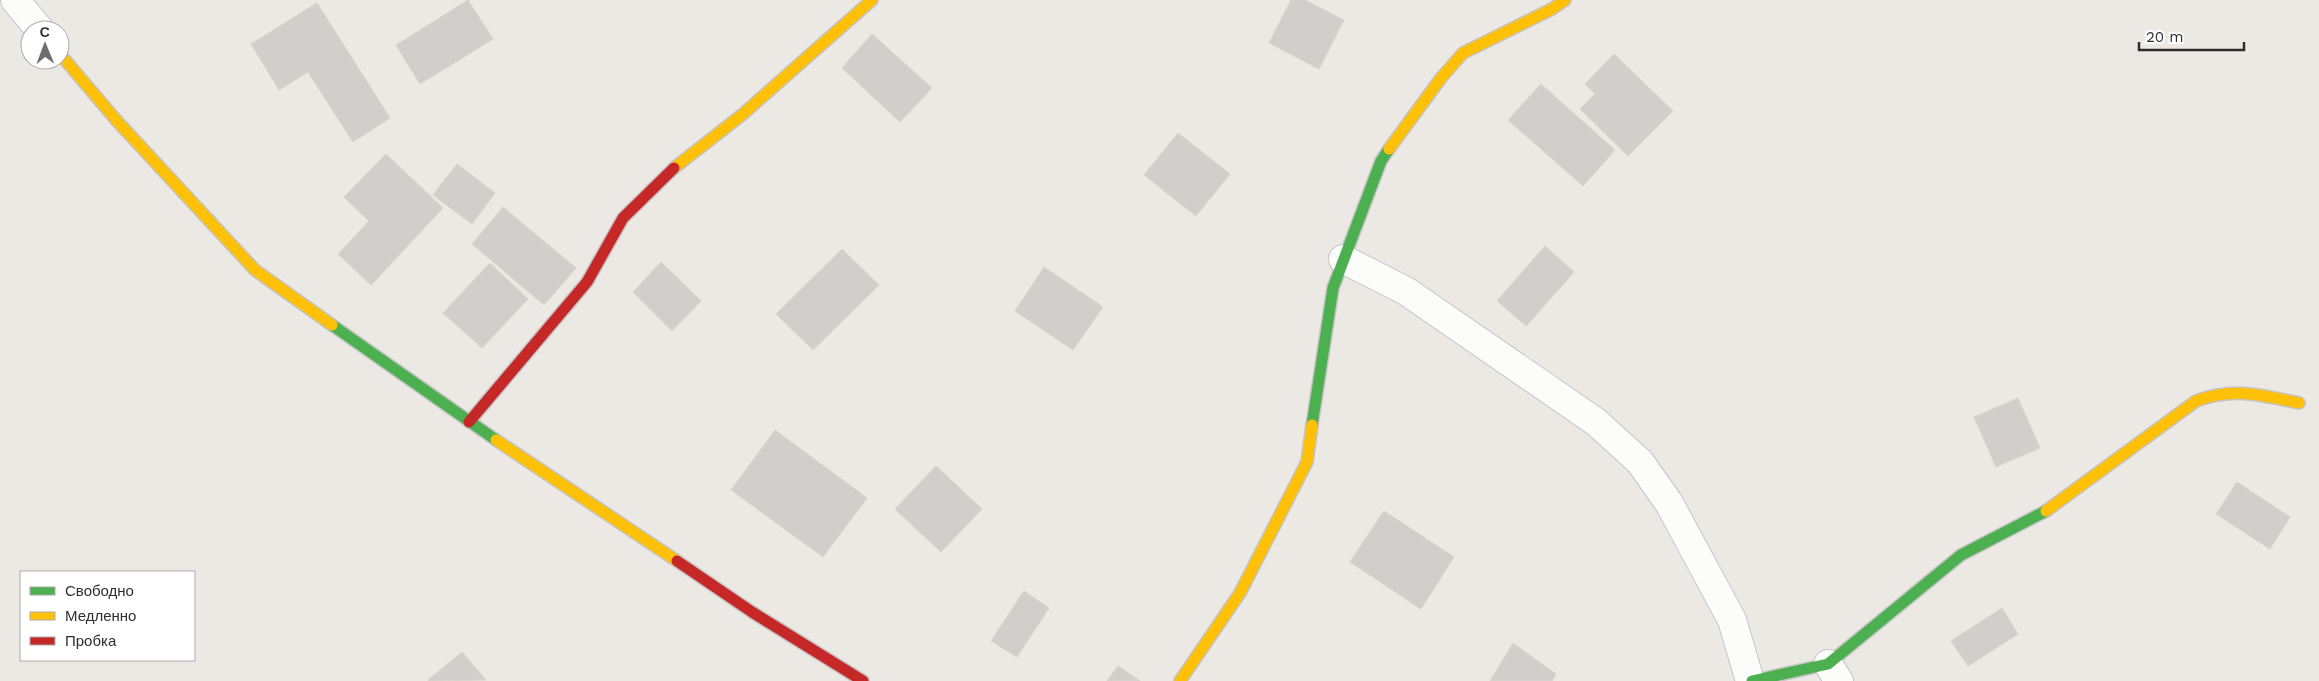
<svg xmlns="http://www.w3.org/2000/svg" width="2319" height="681" font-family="'Work Sans',sans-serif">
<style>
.building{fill:#d1cecb;stroke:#d7d4d0}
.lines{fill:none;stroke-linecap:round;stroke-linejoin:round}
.street-casing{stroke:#c5c4c5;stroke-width:30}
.fast-casing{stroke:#c5c4c5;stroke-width:14}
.slow-casing{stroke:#c5c4c5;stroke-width:14}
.jam-casing{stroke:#c5c4c5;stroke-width:14}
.street{stroke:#fcfcfb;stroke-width:28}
.fast{stroke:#4caf50;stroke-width:11}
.slow{stroke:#ffc107;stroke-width:11}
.jam{stroke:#c62828;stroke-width:11}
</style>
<rect width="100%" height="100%" fill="#ece8e4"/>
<path class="building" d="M468,0L493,39L420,84L396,45Z
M1291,0H1305L1344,20L1319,69L1269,43Z
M317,3L390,118L353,142L308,72L279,90L251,44Z
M872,34L932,88L900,122L842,68Z
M1614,54L1673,111L1628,156L1580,109L1595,94L1585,84Z
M1541,84L1615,150L1583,186L1508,120Z
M1178,133L1230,174L1196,216L1144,175Z
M386,154L443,208L371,285L338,254L369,221L344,197Z
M457,164L495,193L472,224L433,195Z
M503,207L576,268L544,305L472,244Z
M1545,246L1574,272L1526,326L1497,301Z
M842,249L879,285L813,350L776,314Z
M661,262L701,301L672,331L633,292Z
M490,263L528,299L482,348L443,313Z
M1044,267L1103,307L1073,350L1015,311Z
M2018,398L2040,448L1996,467L1974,417Z
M775,430L867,498L823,557L731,490Z
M936,466L982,509L941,552L895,509Z
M2237,482L2290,517L2270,549L2216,514Z
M1384,511L1454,557L1421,609L1350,562Z
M1024,591L1049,608L1017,657L991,641Z
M2002,608L2018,634L1968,666L1951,641Z
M1513,643L1556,674L1552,681H1490Z
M462,652L486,680L429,681L428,680Z
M1118,666L1140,681H1107Z"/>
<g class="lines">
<defs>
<path id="street" d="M15,0L40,30
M1343,259L1406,291L1596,422L1640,462L1669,503L1732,620L1750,681
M1828,664L1839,681"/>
<path id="fast" d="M332,325L496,440
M1312,425L1333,288L1381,161L1389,149
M1752,681L1828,664L1961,555L2046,511"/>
<path id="slow" d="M60,54L117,121L255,270L332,325
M1389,149L1441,78L1463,53L1552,9L1565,0
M674,168L743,114L872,0
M496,440L677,561
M2046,511L2196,401C2234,387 2261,395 2299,403
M1180,681L1240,593L1307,462L1312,425"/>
<path id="jam" d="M469,422L587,282L623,218L674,168
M677,561L752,612L863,681"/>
</defs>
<use href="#street" class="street-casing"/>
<use href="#fast" class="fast-casing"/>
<use href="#slow" class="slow-casing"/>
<use href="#jam" class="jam-casing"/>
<use href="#street" class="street"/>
<use href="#fast" class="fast"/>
<use href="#slow" class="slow"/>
<use href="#jam" class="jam"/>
</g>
<rect x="20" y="571" width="175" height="90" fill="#ffffff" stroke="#ababab"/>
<rect x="30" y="587" width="25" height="8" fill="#4caf50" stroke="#ababab"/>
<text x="65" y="596" font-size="15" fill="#2e2e2e">Свободно</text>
<rect x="30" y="612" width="25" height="8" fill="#ffc107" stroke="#ababab"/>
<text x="65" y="621" font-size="15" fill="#2e2e2e">Медленно</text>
<rect x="30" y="637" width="25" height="8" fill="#c62828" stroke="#ababab"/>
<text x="65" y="646" font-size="15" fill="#2e2e2e">Пробка</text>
<g transform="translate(45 45) rotate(359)"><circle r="24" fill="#ffffff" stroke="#ababab"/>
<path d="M0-4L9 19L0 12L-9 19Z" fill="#706f6e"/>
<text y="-8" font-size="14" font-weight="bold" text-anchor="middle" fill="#2e2e2e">С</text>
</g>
<path d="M2139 42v8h105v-8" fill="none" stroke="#2e2e2e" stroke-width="2.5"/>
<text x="2146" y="42" font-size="15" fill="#2e2e2e" stroke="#ffffff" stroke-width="4" paint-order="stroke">20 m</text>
</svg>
